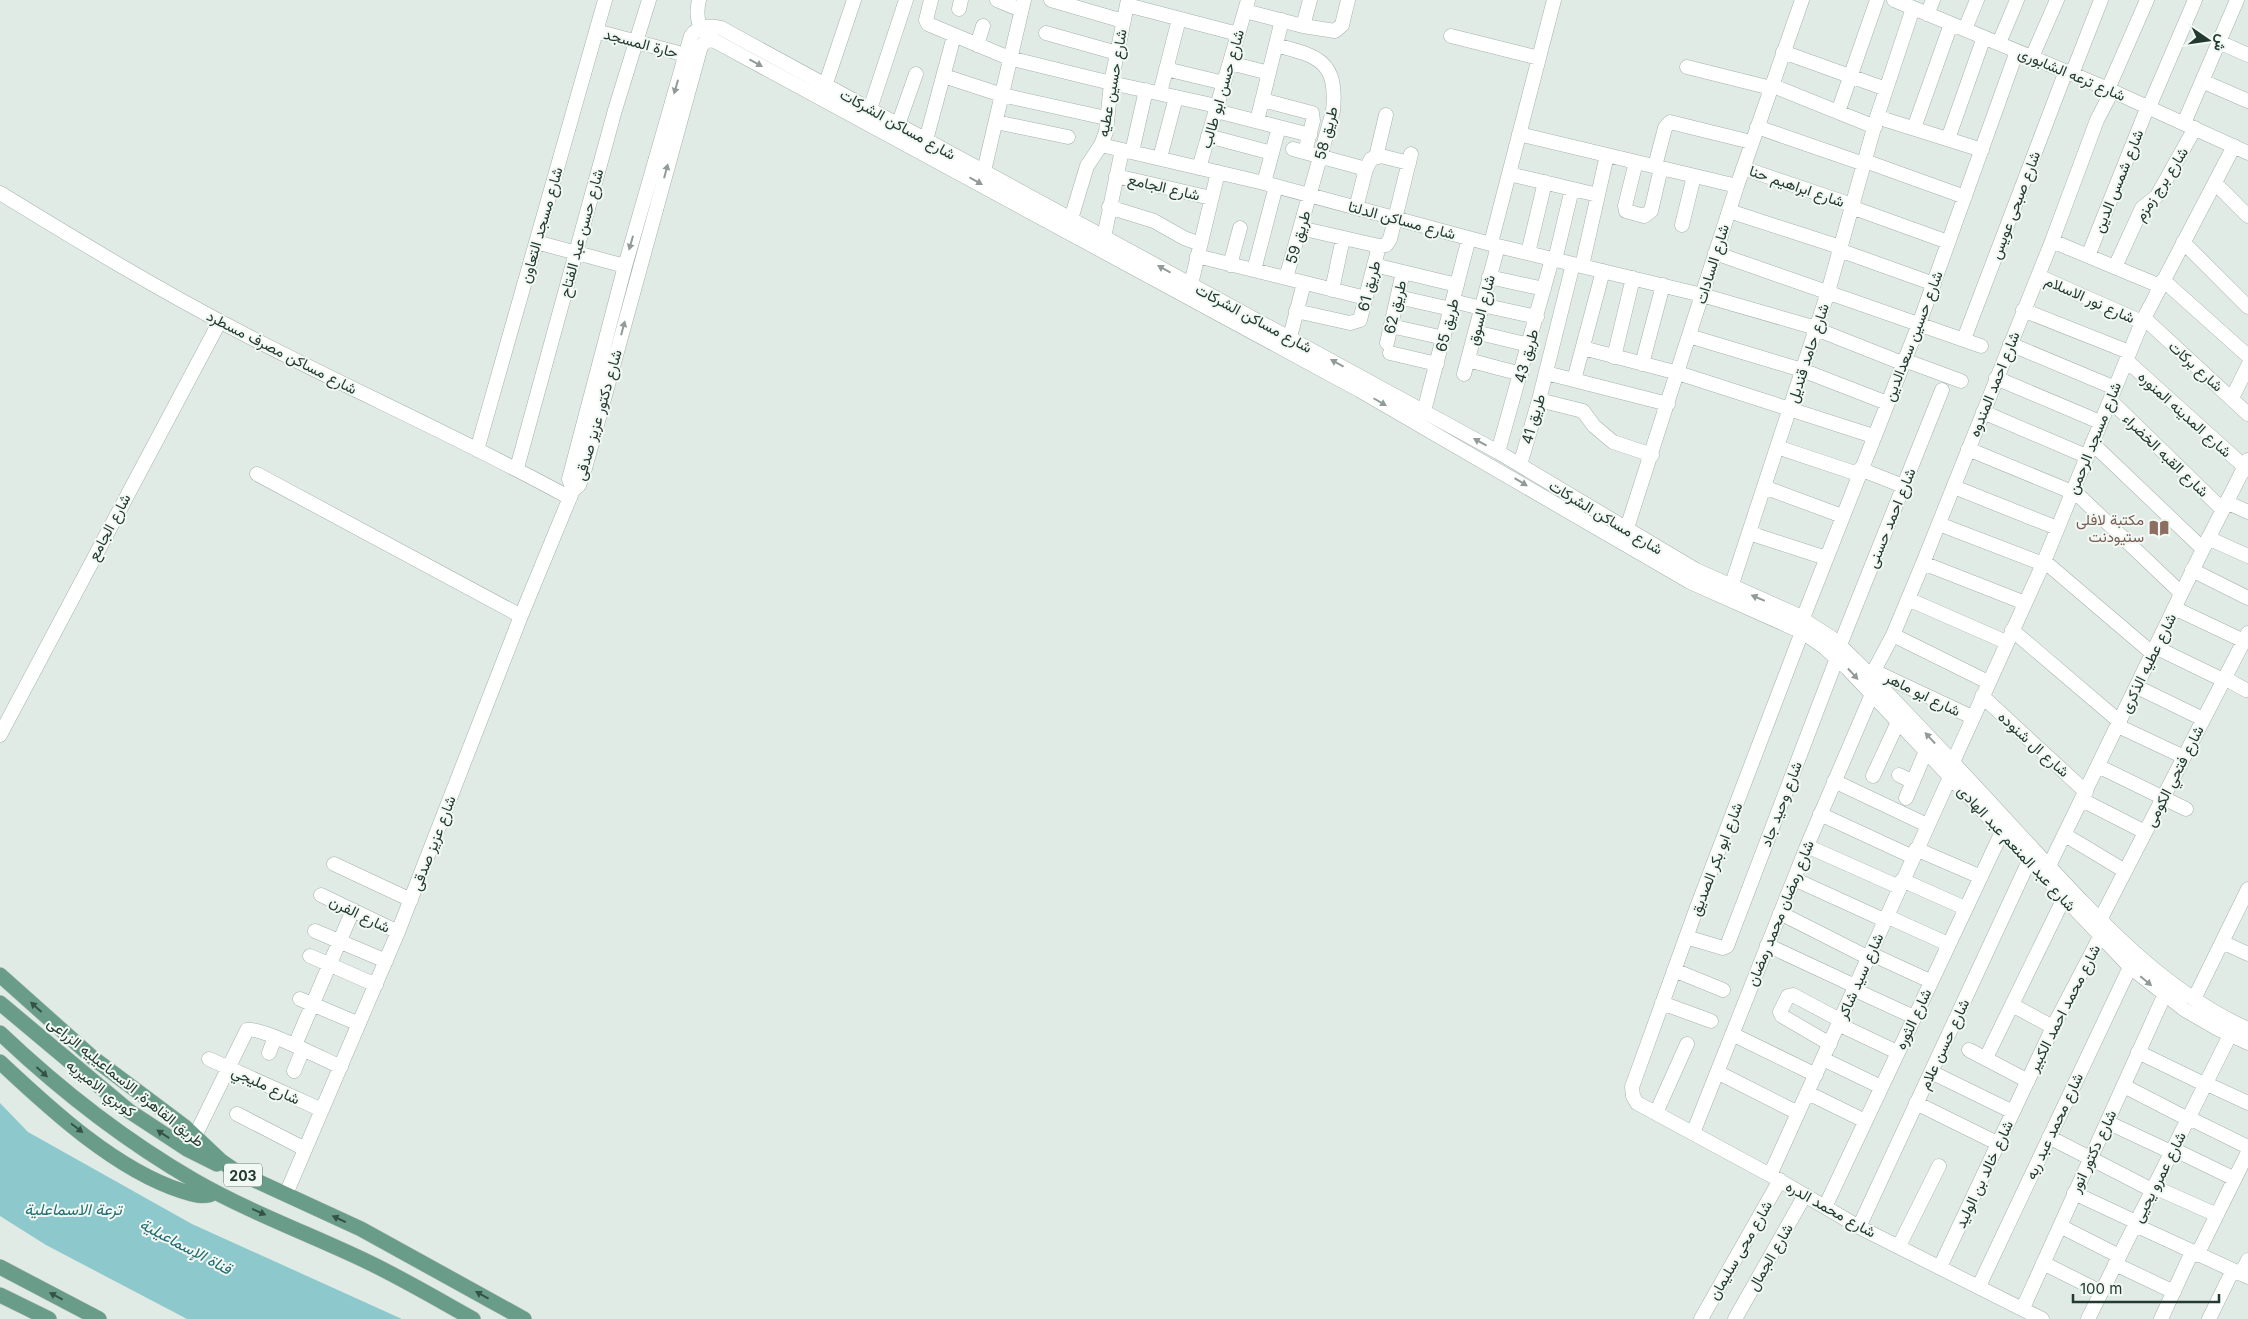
<svg xmlns="http://www.w3.org/2000/svg" width="2248" height="1319" font-family="Inter,Vazirmatn,sans-serif">
<style>
.water{fill:#8dc9cc}
.lines{fill:none;stroke-linecap:round;stroke-linejoin:round}
.minor-casing{stroke:#a4b2ac;stroke-width:15}
.major-casing{stroke:#c1c8c5;stroke-width:16}
.minor{stroke:#fff;stroke-width:14}
.major{stroke:#699d8a;stroke-width:15}
.oneway{fill:#919c98}
.oneway2{fill:#345347}
.labels{text-anchor:middle;dominant-baseline:central;stroke-width:4;stroke-linejoin:round;paint-order:stroke}
.shield{fill:#f2f8f4;stroke:#61736c;stroke-width:1}
.shield-label{font-size:14px;font-weight:bold;fill:#233a31}
.street-label{font-size:15px;fill:#233a31;stroke:#f2f8f4}
.education-label{font-size:15px;fill:#785e54;stroke:#f2f8f4;text-anchor:end}
.water-label{font-size:16px;font-style:italic;fill:#226d71;stroke:#f2f8f4}
</style>
<rect width="100%" height="100%" fill="#e1ebe6"/>
<path class="water" d="M0,1103L28,1132L192,1224L402,1319H187L46,1245L0,1216Z"/>
<g class="lines">
<defs>
<path id="minor" d="M699,0C695,17 698,30 713,40L1359,390L1690,582L1802,632L1824,647L1847,668L2130,967L2185,1010L2218,1029L2248,1043
M931,0L926,20L928,24L1009,58L1111,83L1217,106
M997,0L1021,10
M1051,0L1123,21
M1894,0L2108,89L2248,153
M1127,5L1238,34
M959,9L961,0
M1245,11L1303,26L1335,31L1342,25L1348,0
M1927,14L1933,0
M1303,26L1310,0
M1965,29L1977,0
M596,31L686,55
M1046,33L1117,53
M1451,36L1539,58
M2219,42L2248,55
M1999,43L2017,0
M977,45L983,26
M1276,45C1318,56 1338,61 1333,111L1286,278
M1783,52L1886,89
M2032,57L2057,0
M1230,63L1269,73
M1687,67L1771,88
M1166,69L1224,83
M2072,74L2101,0
M944,76L1002,95L1106,118
M2202,81L2248,101
M1771,85L1875,127
M2108,89L2147,0
M823,92L854,0
M1160,93L1179,19
M1262,100L1312,113L1313,121L1305,152
M2149,107L2195,0
M870,109L906,0
M1216,111L1310,135
M1838,112L1877,0
M1877,117L1982,150
M1257,121L1282,20
M996,122L1068,137
M2184,123L2237,0
M898,125L916,74
M1757,127L1864,164
M1914,128L1951,24
M1519,134L1737,186
M1208,136L1272,153
M1948,139L1984,37
M926,140L954,36
M1101,145L1264,183L1498,246L1702,295L1816,328
M1293,149L1366,169
M1132,152L1146,90
M1376,157L1386,115
M1160,158L1176,97
M1865,161L1965,197
M1636,162L1625,206L1626,211L1644,216L1651,211L1661,168
M1655,166L1665,128L1670,122L1751,142
M1199,168L1248,0
M1743,168L1852,205
M984,171L1024,0
M1509,174L1598,195
M1116,176L1211,198
M1264,183L1279,127
M2215,183L2248,216
M0,193C80,242 159,290 242,333C351,390 463,439 570,498
M1109,207L1154,221L1184,238L1200,244
M1851,207L1948,242
M1356,208L1366,169L1371,159L1381,156L1409,163
M1729,211L1840,247
M1071,219L1087,166L1101,145L1106,132L1111,83L1128,0
M1682,225L1694,176
M1300,228L1379,246L1386,245L1390,239L1411,154
M1104,237L1122,150
M2052,241L2160,286
M536,242L625,266
M2183,242L2248,307
M1491,243L1554,0
M1839,250L1934,284
M1528,253L1545,182
M1715,253L1981,346
M1197,256L1366,298
M2088,256L2148,106
M1555,260L1572,189
M1230,265L1240,228
M1374,265L1457,285
M1582,266L1607,155
M2115,267L2142,208L2157,196L2195,128
M1254,270L1276,186
M2038,276L2142,322
M1489,277L1544,289
M2163,280L2248,356
M1191,284L1218,172
M1332,290L1343,238
M1398,297L1451,309
M1453,301L1481,308
M1482,305L1537,317
M2023,310L2129,352
M1296,311L1350,323L1360,320L1379,246
M2144,318L2248,414
M1391,326L1444,338
M1816,329L1902,363
M1475,332L1529,345
M1689,336L1802,370L1887,403
M1290,337L1304,283
M1964,339L2066,71
M1387,343L1403,272
M2010,344L2115,388
M1583,348L1678,373L1873,436
M1390,353L1437,364
M1614,357L1633,278
M1468,360L1521,374
M1904,360L1961,381
M2126,360L2248,470
M1642,364L1663,285
M1546,373L1668,404
M1464,374L1498,246
M1996,378L2100,422
M1574,380L1603,271
M2232,398L2248,366
M1539,400L1583,411L1594,426L1613,442L1652,455
M2110,400L2222,509
M1424,411L1469,238
M1983,412L2086,456
M2092,443L2203,549
M1777,447L1858,474
M1968,449L2072,492
M477,450L605,0
M1498,452L1552,259
M1520,465L1539,400L1573,264
M517,468L615,110L649,0
M1860,469L1903,486
M257,474L521,616
M1764,487L1842,516
M1954,487L2057,528
M573,490L569,479L625,266L691,36C698,26 710,25 721,28L1498,452L1696,570L1793,613L1832,638L1854,659C1911,717 1966,776 2021,836C2087,907 2158,989 2248,1029
M573,490L579,485L584,472L701,46L706,41L713,40
M2073,490L2181,593
M2226,502L2248,512
M1939,524L2043,564
M1627,528L1737,186L1802,0
M1749,533L1826,558
M2208,538L2248,556
M2044,561L2152,653
M1923,563L2025,603
M2192,570L2248,598
M1731,587L1828,292L1877,117L1913,8
M1908,599L2006,642
M2174,608L2244,641
M1803,618L1919,324L2017,51
M2012,630L2120,722
M1802,632L1697,907L1632,1087L1633,1096L1637,1103L1770,1175L1859,1227L2042,1319
M1893,635L1988,682
M1840,645L1942,390
M2155,647L2223,680
M1874,671L1972,717
M1871,676L1893,635L1923,563L2052,241L2097,120L2112,91
M2224,678L2246,690
M2137,687L2203,719
M1982,696L2086,792
M2118,726L2184,757
M0,735L220,321
M1953,762L2043,564L2142,322L2234,146
M2098,766L2186,809
M1899,775L1913,782
M1873,776L1898,722
M1834,781L1927,825
M1906,798L1926,751
M2082,800L2145,832
M1820,814L1913,857
M2065,835L2125,871
M1807,846L1899,887
M1916,849L1981,877
M334,864L411,900
M2049,866L2203,549L2248,460
M1794,879L1884,920
M1902,880L1965,908
M321,895L398,932
M1780,913L1867,957
M1886,916L1948,944
M2101,918L2248,633
M315,931L386,961
M1686,937L1723,948L1727,946L1837,658
M2222,942L2248,954
M1767,945L1855,986
M1869,953L1930,981
M310,956L376,985
M1674,970L1723,990
M1853,989L1914,1017
M300,999L359,1024
M2194,999L2248,889
M1662,1003L1711,1021
M2012,1005L2053,1027
M1838,1024L1897,1052
M1732,1034L1816,1075
M1830,1044L1782,1016L1780,1012L1788,996L1793,995L1840,1020
M295,1045L353,910
M1969,1050L2028,1081
M2138,1052L2206,1085
M269,1053L275,1037
M1986,1058L2064,898
M209,1059L322,1110
M1823,1059L1881,1087
M294,1071L303,1049
M1717,1072L1798,1113
M1931,1072L2013,1112
M2207,1084L2248,1103
M2124,1086L2188,1119
M1808,1093L1865,1121
M1916,1103L1999,1144
M1656,1113L1687,1044
M237,1114L305,1149
M2189,1118L2248,1147
M2107,1122L2171,1152
M1693,1133L1807,846L1872,694
M195,1136L247,1030C259,1026 325,1060 341,1067
M2049,1137L2152,1190
M2173,1149L2235,1179
M1770,1175L1950,777
M2154,1187L2217,1215
M2074,1193L2136,1222
M286,1194L398,932L521,616L573,490
M1825,1207L2002,832
M2135,1225L2248,1277
M2060,1226L2119,1256
M1859,1227L2029,861
M1899,1246L1939,1166
M2197,1255L2248,1152
M2043,1263L2101,1292
M2115,1264L2174,1292
M1940,1267L2053,1027L2101,935
M2241,1274L2248,1260
M1979,1286L2130,967
M2023,1308L2164,996
M1701,1319L1780,1180
M1735,1319L1805,1195
M2088,1319L2230,1035
M2161,1319L2192,1252
M2209,1319L2233,1270"/>
<path id="major" d="M0,975L93,1058L185,1127L221,1161L237,1172L361,1229L524,1319
M0,1003L129,1111L187,1149L217,1164
M0,1033C60,1090 124,1140 195,1181C251,1213 312,1235 370,1263C405,1280 439,1300 473,1319
M0,1062C50,1109 116,1170 182,1191C193,1194 205,1199 215,1192
M0,1267L99,1319
M0,1295L49,1319"/>
</defs>
<use href="#minor" class="minor-casing"/>
<use href="#major" class="major-casing"/>
<use href="#minor" class="minor"/>
<use href="#major" class="major"/>
</g>
<defs><path id="oneway-solid" d="M-6-.8H1V-3.2L6.5 0L1 3.2V.8H-6Z" transform="scale(1.25)"/></defs>
<g class="oneway">
<use href="#oneway-solid" transform="translate(756 63) rotate(29)"/>
<use href="#oneway-solid" transform="translate(676 87) rotate(106)"/>
<use href="#oneway-solid" transform="translate(666 171) rotate(-75)"/>
<use href="#oneway-solid" transform="translate(976 181) rotate(29)"/>
<use href="#oneway-solid" transform="translate(631 243) rotate(106)"/>
<use href="#oneway-solid" transform="translate(1164 269) rotate(-151)"/>
<use href="#oneway-solid" transform="translate(623 328) rotate(-75)"/>
<use href="#oneway-solid" transform="translate(1337 363) rotate(-151)"/>
<use href="#oneway-solid" transform="translate(1380 402) rotate(30)"/>
<use href="#oneway-solid" transform="translate(1480 442) rotate(-151)"/>
<use href="#oneway-solid" transform="translate(1521 482) rotate(31)"/>
<use href="#oneway-solid" transform="translate(1758 598) rotate(-157)"/>
<use href="#oneway-solid" transform="translate(1853 674) rotate(47)"/>
<use href="#oneway-solid" transform="translate(1930 738) rotate(-133)"/>
<use href="#oneway-solid" transform="translate(2146 981) rotate(40)"/>
</g>
<g class="oneway2">
<use href="#oneway-solid" transform="translate(36 1007) rotate(-138)"/>
<use href="#oneway-solid" transform="translate(42 1072) rotate(42)"/>
<use href="#oneway-solid" transform="translate(77 1128) rotate(37)"/>
<use href="#oneway-solid" transform="translate(163 1134) rotate(-147)"/>
<use href="#oneway-solid" transform="translate(259 1212) rotate(24)"/>
<use href="#oneway-solid" transform="translate(339 1219) rotate(-155)"/>
<use href="#oneway-solid" transform="translate(482 1295) rotate(-151)"/>
<use href="#oneway-solid" transform="translate(56 1296) rotate(-152)"/>
</g>
<defs>
<symbol id="library-bare" viewBox="-9 -9 18 18"><path d="M-6-4Q-3-5.5-.7-3.5V5Q-3 3-6 4ZM6-4Q3-5.5 .7-3.5V5Q3 3 6 4Z" fill="#8d6e63" stroke="#f2f8f4" stroke-width="2.5" paint-order="stroke"/></symbol>
</defs>
<g fill-rule="evenodd">
<use href="#library-bare" x="2145" y="514" width="28" height="28"/>
</g>
<g class="labels">
<rect class="shield" x="224" y="1163.5" width="38" height="23" rx="4"/>
<g class="shield-label">
<text x="243" y="1175">203</text>
</g>
<g class="street-label">
<text transform="translate(641 43) rotate(15)">حارة المسجد</text>
<text transform="translate(2072 74) rotate(23)">شارع ترعه الشابورى</text>
<text transform="translate(1112 83) rotate(-80)">شارع حسين عطيه</text>
<text transform="translate(1222 89) rotate(-74)">شارع حسن ابو طالب</text>
<text transform="translate(898 124) rotate(29)">شارع مساكن الشركات</text>
<text transform="translate(1326 133) rotate(-76)">طريق 58</text>
<text transform="translate(2118 181) rotate(-68)">شارع شمس الدين</text>
<text transform="translate(2161 184) rotate(-57)">شارع برج زمزم</text>
<text transform="translate(1797 186) rotate(19)">شارع ابراهيم حنا</text>
<text transform="translate(1164 187) rotate(13)">شارع الجامع</text>
<text transform="translate(2015 205) rotate(-69)">شارع صبحى عويس</text>
<text transform="translate(1402 220) rotate(15)">شارع مساكن الدلتا</text>
<text transform="translate(541 225) rotate(-74)">شارع مسجد التعاون</text>
<text transform="translate(581 233) rotate(-75)">شارع حسن عبد الفتاح</text>
<text transform="translate(1298 237) rotate(-74)">طريق 59</text>
<text transform="translate(1712 264) rotate(-73)">شارع السادات</text>
<text transform="translate(1369 286) rotate(-76)">طريق 61</text>
<text transform="translate(2090 299) rotate(24)">شارع نور الاسلام</text>
<text transform="translate(1395 307) rotate(-77)">طريق 62</text>
<text transform="translate(1481 310) rotate(-76)">شارع السوق</text>
<text transform="translate(1254 318) rotate(28)">شارع مساكن الشركات</text>
<text transform="translate(1447 325) rotate(-76)">طريق 65</text>
<text transform="translate(1913 336) rotate(-69)">شارع حسين سعدالدين</text>
<text transform="translate(282 352) rotate(27)">شارع مساكن مصرف مسطرد</text>
<text transform="translate(1808 353) rotate(-72)">شارع حامد قنديل</text>
<text transform="translate(1526 356) rotate(-75)">طريق 43</text>
<text transform="translate(2196 366) rotate(42)">شارع بركات</text>
<text transform="translate(1994 384) rotate(-68)">شارع احمد المندوه</text>
<text transform="translate(2185 414) rotate(42)">شارع المدينه المنوره</text>
<text transform="translate(598 415) rotate(-74)">شارع دكتور عزيز صدقى</text>
<text transform="translate(1533 419) rotate(-74)">طريق 41</text>
<text transform="translate(2094 438) rotate(-68)">شارع مسجد الرحمن</text>
<text transform="translate(2166 455) rotate(44)">شارع القبه الخضراء</text>
<text transform="translate(1606 517) rotate(31)">شارع مساكن الشركات</text>
<text transform="translate(1891 518) rotate(-68)">شارع احمد حسنى</text>
<text transform="translate(109 527) rotate(-62)">شارع الجامع</text>
<text transform="translate(2148 663) rotate(-64)">شارع عطيه الذكرى</text>
<text transform="translate(1923 694) rotate(26)">شارع ابو ماهر</text>
<text transform="translate(2034 744) rotate(42)">شارع ال شنوده</text>
<text transform="translate(2174 776) rotate(-63)">شارع فتحي الكومى</text>
<text transform="translate(1781 804) rotate(-69)">شارع وحيد جاد</text>
<text transform="translate(433 843) rotate(-69)">شارع عزيز صدقى</text>
<text transform="translate(2017 848) rotate(47)">شارع عبد المنعم عبد الهادى</text>
<text transform="translate(1716 859) rotate(-69)">شارع ابو بكر الصديق</text>
<text transform="translate(1780 913) rotate(-68)">شارع رمضان محمد رمضان</text>
<text transform="translate(360 914) rotate(26)">شارع الفرن</text>
<text transform="translate(1860 976) rotate(-66)">شارع سيد شاكر</text>
<text transform="translate(2064 1008) rotate(-63)">شارع محمد احمد الكبير</text>
<text transform="translate(1913 1019) rotate(-65)">شارع الثوره</text>
<text transform="translate(1944 1044) rotate(-65)">شارع حسن علام</text>
<text transform="translate(126 1082) rotate(39)">طريق القاهرة, الاسماعيليه الزراعى</text>
<text transform="translate(266 1085) rotate(24)">شارع مليجي</text>
<text transform="translate(101 1088) rotate(38)">كوبري الاميريه</text>
<text transform="translate(2054 1126) rotate(-65)">شارع محمد عبد ربه</text>
<text transform="translate(2093 1151) rotate(-65)">شارع دكتور انور</text>
<text transform="translate(1984 1174) rotate(-65)">شارع خالد بن الوليد</text>
<text transform="translate(2159 1177) rotate(-63)">شارع عمرو يحيى</text>
<text transform="translate(1831 1209) rotate(29)">شارع محمد الدره</text>
<text transform="translate(1740 1250) rotate(-60)">شارع محى سليمان</text>
<text transform="translate(1770 1257) rotate(-60)">شارع الجمال</text>
</g>
<g class="education-label">
<text x="2144" y="519">مكتبة لافلى<tspan x="2144" dy="17">ستيودنت</tspan></text>
</g>
<g class="water-label">
<text x="73" y="1209">ترعة الاسماعلية</text>
<text transform="translate(186 1246) rotate(28)">قناة الإسماعيلية</text>
</g>
</g>
<g transform="translate(2208 40) rotate(103)" stroke="#f2f8f4" stroke-width="4" paint-order="stroke">
<path d="M0-4L9 19L0 12L-9 19Z" fill="#233a31"/>
<text y="-8" font-size="14" font-weight="bold" text-anchor="middle" fill="#233a31">ش</text>
</g>
<path d="M2073 1294v8h146v-8" fill="none" stroke="#233a31" stroke-width="2.5"/>
<text x="2080" y="1294" font-size="15" fill="#233a31" stroke="#f2f8f4" stroke-width="4" paint-order="stroke">100 m</text>
</svg>
